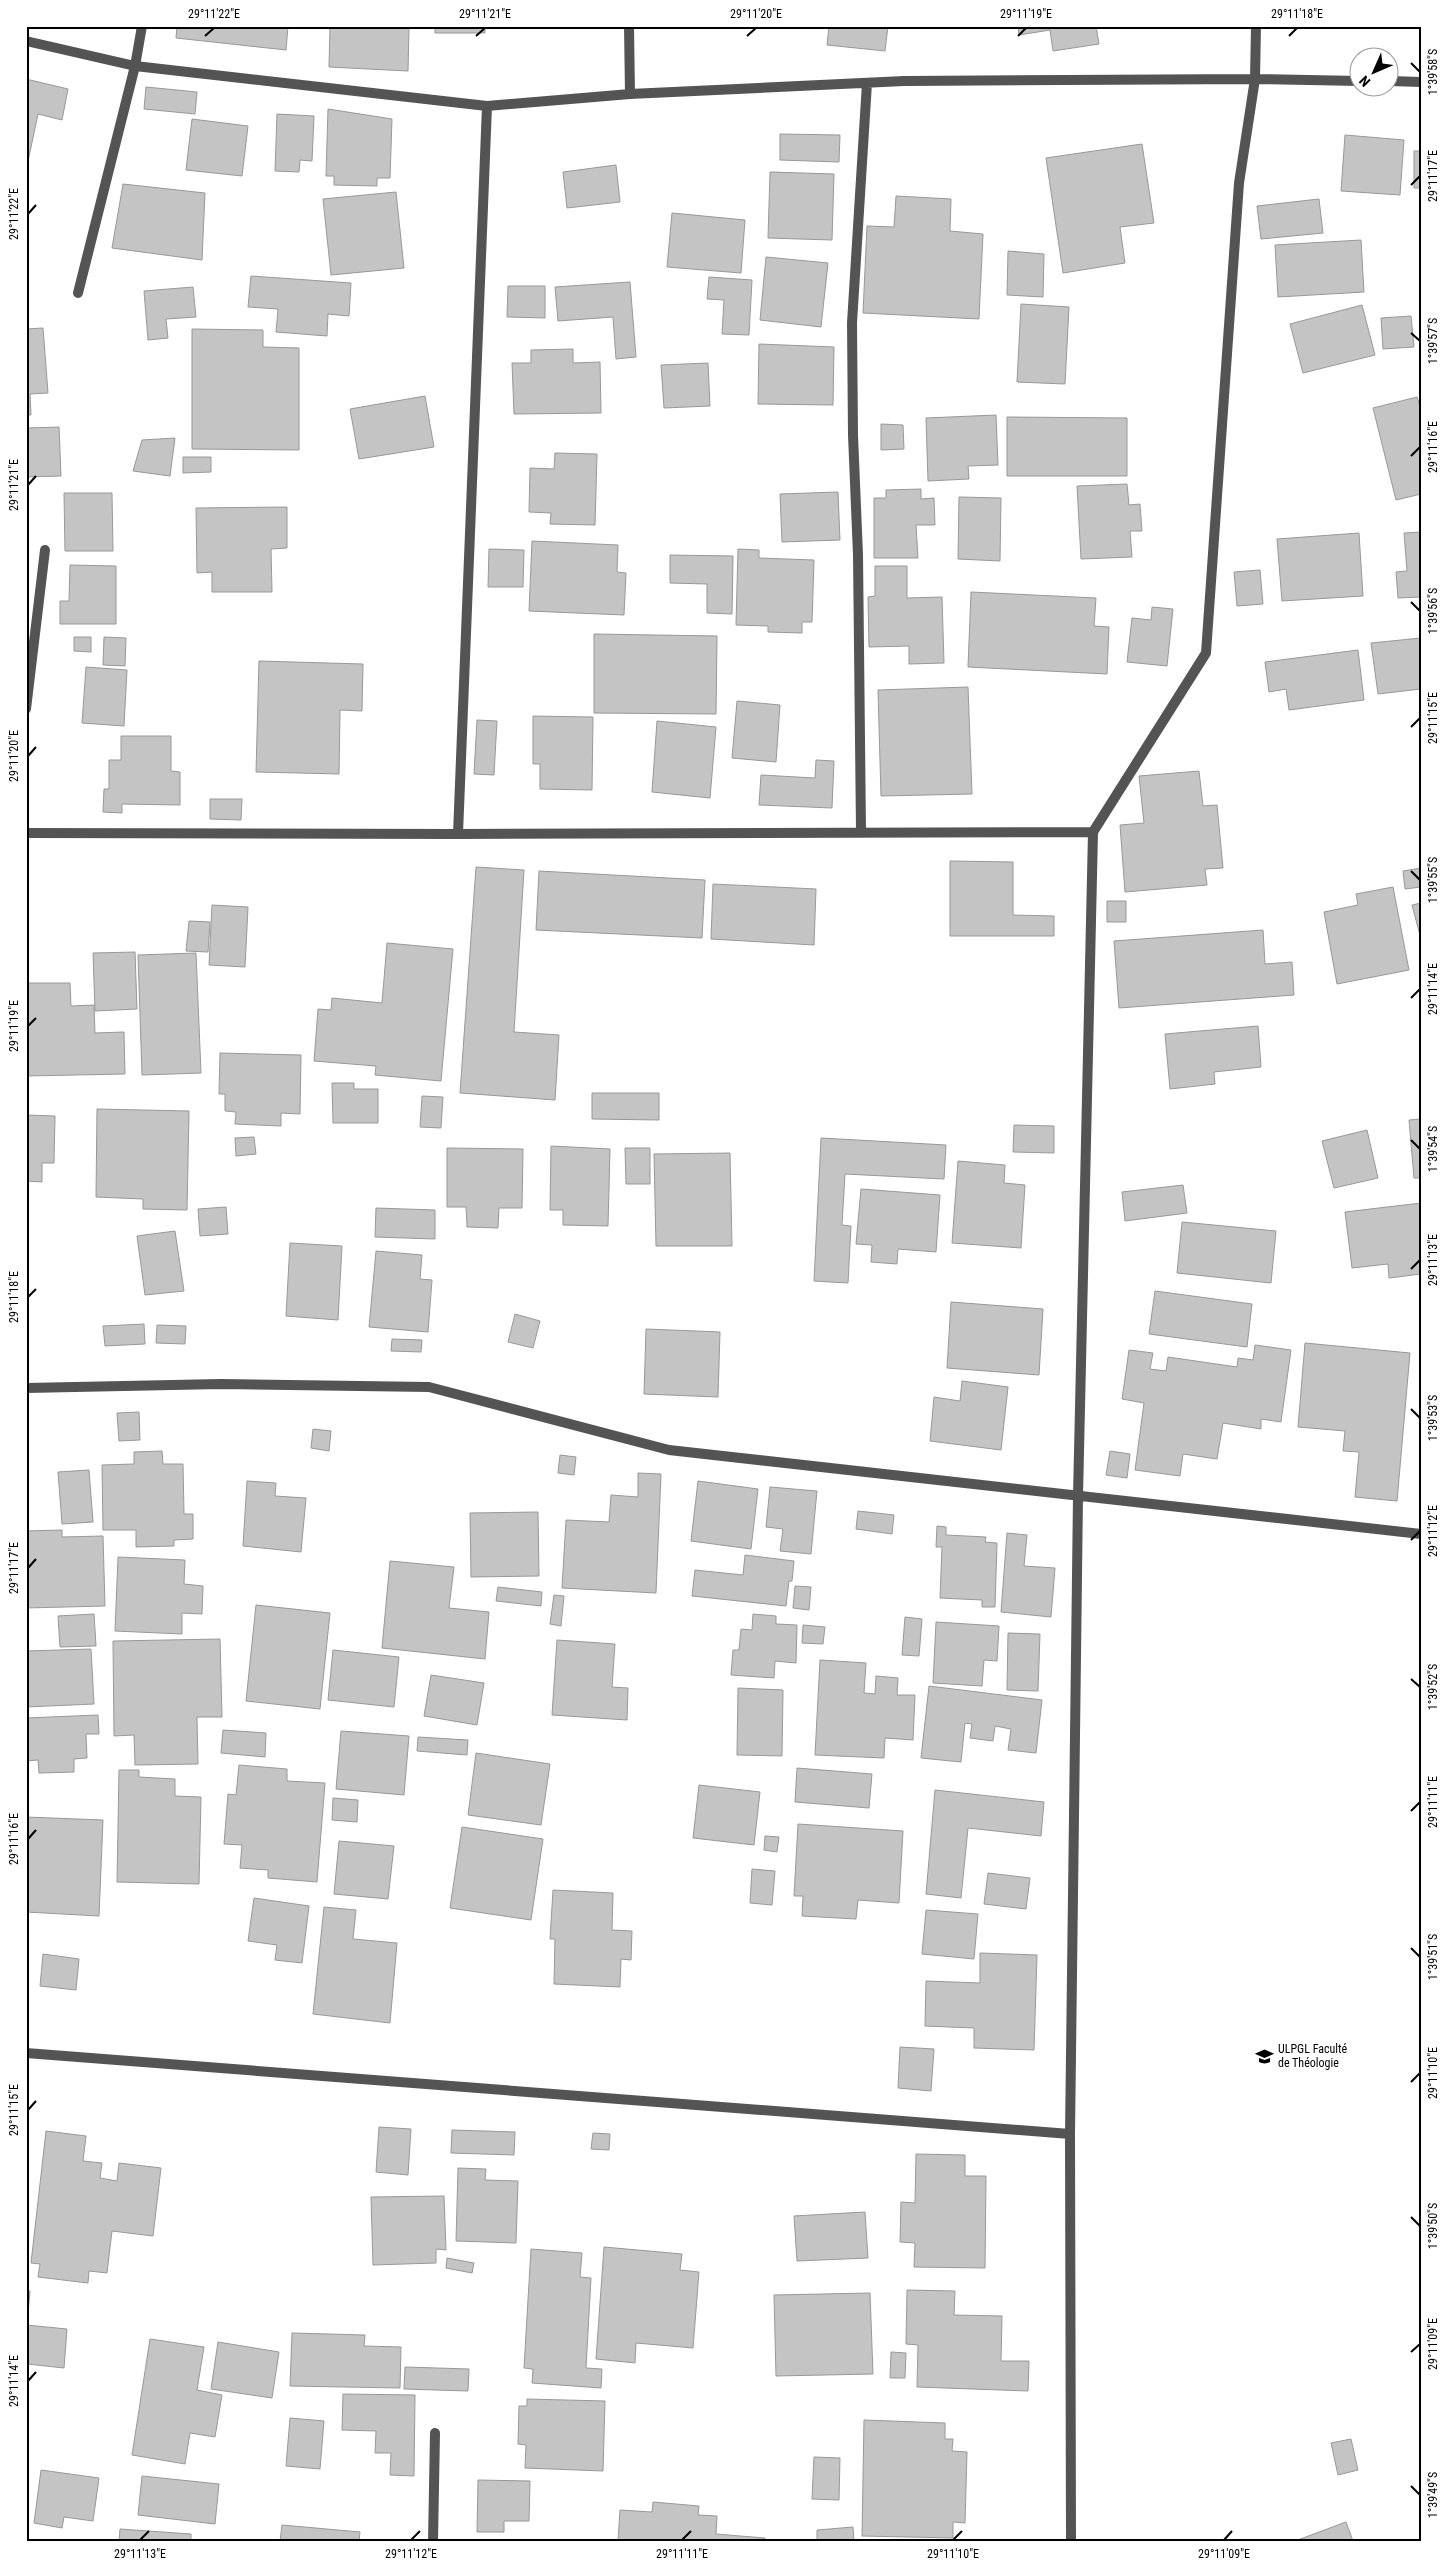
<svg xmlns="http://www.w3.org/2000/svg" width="1447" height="2567" font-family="'Roboto Condensed',sans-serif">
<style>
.building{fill:#c4c4c4;stroke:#989898}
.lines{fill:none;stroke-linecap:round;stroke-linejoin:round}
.service{stroke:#545454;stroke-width:10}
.minor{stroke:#545454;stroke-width:10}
.ticks{fill:none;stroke:#000;stroke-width:2}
.labels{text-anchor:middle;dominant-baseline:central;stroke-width:4;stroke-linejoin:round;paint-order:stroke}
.poi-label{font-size:12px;fill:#000;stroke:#fff;text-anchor:start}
.neatline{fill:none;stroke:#000;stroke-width:2}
.ticks-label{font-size:12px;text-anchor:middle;fill:#000}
</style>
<rect width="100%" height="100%" fill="#fff"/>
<path class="building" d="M177,26H288L286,50L176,38Z
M330,26H409L408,71L329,67Z
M435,26H485V33H435Z
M829,26H888L885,51L827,45Z
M1018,26H1096L1099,44L1053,51L1050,30L1019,35Z
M26,79L68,89L62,120L38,114L27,166Z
M146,87L197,92L195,114L144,109Z
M328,109L392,119L390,178H377V186L334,185V176H326Z
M277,114L314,116L312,161L300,160L299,172L275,171Z
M192,119L248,126L242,176L186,170Z
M780,134L840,135L839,162L780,160Z
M1345,135L1404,140L1400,195L1341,191Z
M1142,144L1154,223L1120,227L1125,263L1063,273L1046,158Z
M1414,151H1421V188H1414Z
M616,165L620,202L567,208L563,172Z
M770,172L834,174L832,240L768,238Z
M123,184L205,193L202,260L112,248Z
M396,192L404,268L331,275L323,199Z
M896,196L951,199L950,231L983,234L979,319L863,313L867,226L894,227Z
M1319,199L1323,233L1261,239L1257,206Z
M672,213L745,220L741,273L667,267Z
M1361,240L1364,292L1278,297L1275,245Z
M1008,251L1044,254L1043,297L1007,295Z
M766,257L828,263L821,327L760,320Z
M251,276L351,283L349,316L328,314L327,336L276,332L278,309L248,307Z
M709,277L752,280L749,335L722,334L724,300L707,299Z
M630,282L636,357L616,359L613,317L558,321L555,287Z
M508,286H545V318L507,317Z
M193,287L196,317L166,319L168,338L148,340L144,291Z
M1021,304L1069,307L1065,384L1017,382Z
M1362,305L1375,355L1303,373L1290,324Z
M1411,316L1414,347L1383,349L1381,318Z
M43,328L48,393L30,394L31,415H26V329Z
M192,329L263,330V347L299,348V450L192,449Z
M759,344L834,347L833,405L758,404Z
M573,349V363L600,362L601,413L514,414L512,363H531V350Z
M708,363L710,406L664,408L661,365Z
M425,396L434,447L359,459L350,409Z
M1417,397L1421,409V494L1396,500L1373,408Z
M996,415L998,465L968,466L969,479L928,481L926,418Z
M1007,417L1127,418V476H1007Z
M881,424L903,425L904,449L881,450Z
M59,427L61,476L26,477V428Z
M175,438L170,476L133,471L142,440Z
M555,453L597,454L595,525L550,524L551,513L529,512L530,468L554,469Z
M183,457H211V472L183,473Z
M1127,484L1129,505L1140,504L1142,531H1130L1132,557L1081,559L1077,486Z
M921,489V499L934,498L935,525H916L918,558H874V498H886V490Z
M838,492L840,540L782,542L780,494Z
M64,493H112L113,551H65Z
M959,497L1001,498L1000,561L958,559Z
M287,507V548L271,549L272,592H212V572L197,573L196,508Z
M1421,532V597L1398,598L1396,572L1407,571L1404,533Z
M1359,533L1363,596L1282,601L1277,539Z
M532,541L618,545L617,572L626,573L624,615L529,611Z
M489,549L524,550L523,587H488Z
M738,549L759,550V558L814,560L812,622H802V633L768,632V626L736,625Z
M670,555L733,556L732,614L707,613V584L670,583Z
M70,565L116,566V624H60V601H69Z
M875,566H907V598L942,597L944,663L909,664V646L869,647L868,597L875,596Z
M1260,570L1263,604L1237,606L1234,572Z
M971,592L1096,598L1094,626L1109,627L1107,674L968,667Z
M1152,607L1173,609L1167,666L1127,662L1132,618L1151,620Z
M594,634L717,636L716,714L594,713Z
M74,637H91V652L74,651Z
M104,637L126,638L125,666L103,665Z
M1421,638V689L1378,694L1371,643Z
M1358,650L1364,700L1289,710L1286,689L1269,692L1265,662Z
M259,661L363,664L362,711L340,710L339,774L256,772Z
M86,667L127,670L124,726L82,723Z
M968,687L972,794L881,796L878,690Z
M737,701L780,705L776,762L732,758Z
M533,716L593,717L592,790L540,789V764H533Z
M477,720L497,721L494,775L474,774Z
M657,721L716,727L710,798L652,792Z
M121,736H171V771L180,772V805L122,804V813L103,812L104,789H109V760H121Z
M816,760L834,761L832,808L759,805L761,775L815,778Z
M1199,771L1203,806L1217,805L1223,868L1205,869L1207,885L1125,892L1120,825L1144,823L1139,776Z
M210,799H242L241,820L210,819Z
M950,861L1013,862V915L1054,916V936H950Z
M476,867L524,870L514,1032L559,1035L555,1100L460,1093Z
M1421,868V887L1405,889L1403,871Z
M539,871L705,880L702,938L536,930Z
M713,884L816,889L814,945L711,939Z
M1393,887L1409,970L1337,984L1324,912L1358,905L1356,894Z
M1107,901H1126V922H1107Z
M1421,903V939L1412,905Z
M212,905L248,907L245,967L209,965Z
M189,921L210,922L208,952L186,951Z
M1263,930L1265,964L1292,962L1294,995L1119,1008L1114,941Z
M387,943L453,949L441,1081L375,1075L376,1066L314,1061L318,1009L331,1010L332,998L382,1003Z
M135,952L137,1009L95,1011L93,953Z
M196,953L201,1073L142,1075L138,955Z
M26,983H70L71,1006L94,1005L95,1033L124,1032L125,1074L26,1076Z
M1258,1026L1261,1067L1214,1072L1215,1084L1170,1089L1165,1034Z
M220,1053L301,1055L300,1114L281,1113V1126L235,1124L236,1112L225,1111V1094H219Z
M332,1083H354V1089H378V1123H333Z
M592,1093H659V1120L592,1119Z
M422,1096L443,1097L441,1128L420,1127Z
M97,1109L189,1111L187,1210L143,1209V1199L96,1197Z
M26,1115L55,1116L54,1163H42V1182L26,1181Z
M1421,1119V1178H1414L1409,1120Z
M1014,1125L1054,1126V1153L1013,1152Z
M1367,1130L1378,1178L1334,1188L1322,1141Z
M254,1137L256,1154L236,1156L235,1138Z
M821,1138L946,1145L944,1179L845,1174L842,1225L851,1226L848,1283L814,1281Z
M551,1146L610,1149L608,1226L563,1225V1210H550Z
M447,1148L523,1149L522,1208H499L498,1228L467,1227L466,1207H447Z
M625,1148H650V1184H626Z
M730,1153L732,1246H656L654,1154Z
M958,1161L1005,1165L1004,1183L1025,1185L1021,1248L952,1243Z
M1183,1185L1187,1213L1125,1221L1122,1192Z
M861,1189L940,1195L936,1252L898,1249L897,1264L871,1262L872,1245L856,1244Z
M1421,1203V1274L1389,1278L1388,1264L1352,1268L1345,1212Z
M226,1207L228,1234L200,1236L198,1209Z
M376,1208L435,1210V1239L375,1237Z
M1182,1222L1276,1231L1271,1283L1177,1273Z
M175,1231L184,1291L145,1295L137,1236Z
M290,1243L342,1246L338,1320L286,1316Z
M376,1251L422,1255L420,1279L432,1280L428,1332L369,1327Z
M1155,1291L1252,1304L1247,1347L1149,1334Z
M951,1302L1043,1309L1039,1375L947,1368Z
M515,1314L540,1321L533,1348L508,1342Z
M144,1324L145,1344L105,1346L103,1326Z
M157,1325L186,1326L185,1344L156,1343Z
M646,1329L720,1332L718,1397L644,1394Z
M392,1339L422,1340L421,1352L391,1351Z
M1305,1343L1410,1353L1397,1501L1355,1497L1359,1452L1343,1451L1345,1431L1298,1427Z
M1255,1345L1291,1350L1281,1422L1261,1419V1429L1223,1423L1217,1459L1183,1454L1180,1476L1135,1470L1144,1403L1122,1399L1129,1350L1153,1353L1150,1369L1166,1371L1168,1357L1237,1367L1238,1358L1253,1360Z
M962,1381L1008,1387L1001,1450L930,1441L934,1397L960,1401Z
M139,1412L140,1440L119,1441L117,1413Z
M313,1429L331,1431L329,1451L311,1448Z
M162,1451L163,1464H183L184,1514H193V1539L174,1540V1546L136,1547V1530H103L102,1465L134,1464V1452Z
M1110,1451L1130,1454L1127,1478L1106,1475Z
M560,1455L576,1457L574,1475L558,1473Z
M89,1470L93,1522L62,1524L58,1472Z
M638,1473L661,1474L656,1593L562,1588L566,1520L609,1522L611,1495L638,1497Z
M247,1481L276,1483L275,1496L306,1498L301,1552L243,1546Z
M698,1481L758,1489L751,1549L691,1541Z
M770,1487L817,1491L811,1554L780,1551L783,1529L766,1527Z
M858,1511L894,1515L892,1534L856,1529Z
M538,1512L539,1576L471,1577L470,1513Z
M937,1526L946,1527V1535L986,1537L985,1542L997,1543L995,1607H982V1600L940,1598L942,1547H936Z
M62,1530V1537L103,1536L105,1606L26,1608V1531Z
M1007,1533L1027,1535L1024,1566L1055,1568L1051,1617L1001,1612Z
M745,1555L794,1561L792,1581H789L786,1606L692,1596L695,1570L743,1575Z
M118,1557L185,1560L184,1584L203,1586L202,1614L182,1613V1634L115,1631Z
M390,1561L454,1567L449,1608L489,1612L485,1659L382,1648Z
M795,1586L811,1587L809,1610L793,1608Z
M498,1587L542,1592L541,1606L496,1601Z
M554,1595L564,1596L561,1626L550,1624Z
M256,1605L330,1613L320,1709L246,1701Z
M94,1614L96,1646L60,1647L58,1616Z
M753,1614L776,1616V1624L797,1625L796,1663L775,1661L774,1678L731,1675L733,1650H739L741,1629L752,1630Z
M905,1617L922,1619L919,1656L902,1655Z
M936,1622L999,1626L997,1661L984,1660L982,1686L933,1683Z
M803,1625L825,1627L823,1644L802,1643Z
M1008,1633L1040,1634L1038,1691L1007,1690Z
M220,1639L222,1717H197L198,1764L135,1765L134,1735L114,1736L113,1641Z
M557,1640L615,1644L612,1687L628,1688L627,1720L552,1715Z
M91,1649L94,1704L26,1707V1651Z
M333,1650L399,1657L394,1707L328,1700Z
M820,1660L866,1663L864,1693L875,1694L876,1676L898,1678L897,1695H915L913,1740L885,1738L884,1758L815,1755Z
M431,1675L484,1683L477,1725L424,1716Z
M929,1686L1042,1700L1036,1753L1008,1750L1011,1729L995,1726L993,1741L970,1738L972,1724L965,1723L961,1762L921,1758Z
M738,1688L783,1690L782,1756L737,1755Z
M98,1715L99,1734H86L87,1758L74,1759V1772L39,1773L38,1760L26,1761V1718Z
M223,1730L266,1733L265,1757L221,1753Z
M341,1731L409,1736L404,1795L336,1789Z
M418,1737L468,1740L467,1755L417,1751Z
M476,1753L550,1764L541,1825L468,1815Z
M239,1765L287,1769V1781L325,1783L317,1882L268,1878V1870L240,1868L242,1845L224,1844L228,1794L236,1795Z
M797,1768L872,1774L869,1808L795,1802Z
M119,1770H139V1777L175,1779V1796L201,1797L199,1884L117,1882Z
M699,1785L760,1792L754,1845L693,1838Z
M935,1790L1044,1802L1041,1836L968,1828L961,1898L926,1894Z
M333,1798L358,1800L357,1822L332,1820Z
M26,1817L103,1820L99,1916L26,1912Z
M798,1824L903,1831L899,1903L858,1900L856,1919L802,1916L803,1896H794Z
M462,1827L543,1839L531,1920L450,1908Z
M765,1836L779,1837L777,1852L764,1850Z
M339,1841L394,1846L388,1899L334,1894Z
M752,1869L775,1871L772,1905L750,1903Z
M988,1873L1030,1878L1026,1909L984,1904Z
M553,1890L613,1893L612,1930L632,1931L631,1960L621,1959L620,1987L554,1984L555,1939H550Z
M254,1898L309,1906L302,1963L275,1960L277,1945L248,1941Z
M324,1907L356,1910L353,1939L397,1943L390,2023L313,2014Z
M926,1910L978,1914L974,1959L922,1954Z
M980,1953L1037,1955L1034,2050L974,2048V2028L925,2026L926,1981L980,1983Z
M43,1954L79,1959L76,1990L40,1986Z
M900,2047L934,2049L931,2091L898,2088Z
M379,2127L411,2129L408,2175L376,2172Z
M452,2130L515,2132L514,2155L451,2153Z
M46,2131L86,2136L83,2161L102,2163L100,2178L117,2181L119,2163L161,2168L153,2236L112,2231L107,2273L89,2271L88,2283L38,2277L40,2264L31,2263Z
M593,2133L610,2134L609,2150L591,2149Z
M916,2154L965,2155V2176H986L985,2268L914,2267L915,2243L900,2242L901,2202L915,2203Z
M458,2168L486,2169L485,2180L518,2181L516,2243L456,2241Z
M444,2196L446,2250L436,2249V2263L373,2265L371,2197Z
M865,2212L868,2258L797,2261L794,2216Z
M604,2247L682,2254L680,2270L699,2272L693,2348L636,2343L635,2363L596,2359Z
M531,2249L582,2253L580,2277L591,2278L586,2368L602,2369L601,2388L532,2383L533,2369L524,2368Z
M447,2258L474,2263L472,2273L446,2268Z
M907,2290L955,2291L954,2315L1002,2316L1001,2361H1029L1028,2391L917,2387L918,2345L906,2344Z
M26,2291H30L28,2314H26Z
M870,2293L873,2374L776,2376L774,2295Z
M26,2325L67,2329L64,2368L27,2364L26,2368Z
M292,2333L365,2335L364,2346L401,2347L400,2388L290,2386Z
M150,2339L204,2347L197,2390L222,2395L215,2437L190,2433L185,2464L132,2455Z
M218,2342L279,2352L272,2398L211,2389Z
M891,2352L906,2353L905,2378H890Z
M405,2367L469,2369L468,2391L404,2389Z
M343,2394L415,2395L414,2476L390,2475L391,2453H375L376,2431L342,2430Z
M527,2399L605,2401L603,2471L525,2468L526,2445L518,2444L519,2406H527Z
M290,2418L324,2421L320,2469L286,2466Z
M864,2420L945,2423V2439H953L952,2451L967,2452L965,2523L953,2522V2538L862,2536Z
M1351,2439L1358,2470L1338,2475L1331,2443Z
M814,2457L840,2458L839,2500L812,2499Z
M41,2470L99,2478L93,2521L64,2517L62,2528L34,2523Z
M142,2476L219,2484L215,2524L138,2515Z
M478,2480L530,2481L529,2521H504V2532H477Z
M653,2502L699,2506L698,2515L717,2516L716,2534L765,2538V2541H618L620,2510L652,2512Z
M1346,2522L1353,2541H1295Z
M282,2525L360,2532L359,2541H280Z
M853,2527L854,2541H817V2530Z
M120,2529L191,2534V2541H119Z"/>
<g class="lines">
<path class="service" d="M78,293L135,66L142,26
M433,2541L435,2433"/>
<path class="minor" d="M629,26L630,94
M26,41L135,66L487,106L630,94L904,81L1255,79L1360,81
M1390,81L1421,82
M26,709L45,550
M861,831L858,555L853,435L852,323L867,83
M26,833L458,834L1093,832
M458,834L487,106
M26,1388L221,1384L429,1387L669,1450L1421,1534
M26,2053L1070,2134
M1071,2541L1070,2134L1078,1496L1093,832L1206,653L1239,183L1255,79L1256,26"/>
</g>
<path class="ticks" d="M205,36L214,28M476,36L485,28M747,36L756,28M1018,36L1026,28M1289,36L1297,28M1411,63L1420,72M1411,185L1420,176M28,214L36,205M1411,333L1420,341M1411,456L1420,447M28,485L36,476M1411,602L1420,611M1411,727L1420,718M28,756L36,747M1411,871L1420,880M1411,998L1420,989M28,1026L36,1018M1411,1140L1420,1149M1411,1269L1420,1260M28,1297L36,1289M1411,1409L1420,1418M1411,1540L1420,1531M28,1568L36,1559M1411,1679L1420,1687M1411,1811L1420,1802M28,1839L36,1830M1411,1948L1420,1957M1411,2082L1420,2073M28,2110L36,2101M1411,2217L1420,2226M1411,2352L1420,2344M28,2381L36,2372M1411,2486L1420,2495M140,2540L149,2531M411,2540L420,2531M682,2540L691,2531M953,2540L962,2531M1224,2540L1232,2531"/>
<defs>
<symbol id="university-bare" viewBox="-9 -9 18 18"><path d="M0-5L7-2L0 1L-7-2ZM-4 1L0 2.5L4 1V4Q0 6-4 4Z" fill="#000" stroke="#fff" stroke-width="2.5" paint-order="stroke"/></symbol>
</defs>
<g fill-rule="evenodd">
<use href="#university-bare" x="1252" y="2044" width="25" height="25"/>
</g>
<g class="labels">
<g class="poi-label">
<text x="1278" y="2049">ULPGL Faculté<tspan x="1278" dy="14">de Théologie</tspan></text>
</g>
</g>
<rect width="1447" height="2567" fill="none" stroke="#ffffff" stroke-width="55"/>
<g transform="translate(1374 72) rotate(225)"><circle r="24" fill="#ffffff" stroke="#999999"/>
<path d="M0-4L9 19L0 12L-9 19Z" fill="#000000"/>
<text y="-8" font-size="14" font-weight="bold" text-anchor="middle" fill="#000000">N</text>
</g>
<rect x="28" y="28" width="1392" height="2512" class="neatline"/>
<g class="ticks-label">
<text x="214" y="18">29°11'22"E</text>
<text x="485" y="18">29°11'21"E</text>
<text x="756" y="18">29°11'20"E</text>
<text x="1026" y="18">29°11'19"E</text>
<text x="1297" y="18">29°11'18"E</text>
<text transform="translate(1433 72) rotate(-90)" y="4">1°39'58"S</text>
<text transform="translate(1433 176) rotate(-90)" y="4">29°11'17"E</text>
<text transform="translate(14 214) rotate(-90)" y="4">29°11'22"E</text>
<text transform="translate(1433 341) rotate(-90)" y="4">1°39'57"S</text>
<text transform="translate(1433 447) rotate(-90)" y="4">29°11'16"E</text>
<text transform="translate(14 485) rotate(-90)" y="4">29°11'21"E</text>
<text transform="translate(1433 611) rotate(-90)" y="4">1°39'56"S</text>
<text transform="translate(1433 718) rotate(-90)" y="4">29°11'15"E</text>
<text transform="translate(14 756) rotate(-90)" y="4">29°11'20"E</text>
<text transform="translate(1433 880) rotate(-90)" y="4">1°39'55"S</text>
<text transform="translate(1433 989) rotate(-90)" y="4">29°11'14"E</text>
<text transform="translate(14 1026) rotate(-90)" y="4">29°11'19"E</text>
<text transform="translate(1433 1149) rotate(-90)" y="4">1°39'54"S</text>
<text transform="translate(1433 1260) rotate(-90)" y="4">29°11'13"E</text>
<text transform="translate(14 1297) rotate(-90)" y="4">29°11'18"E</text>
<text transform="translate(1433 1418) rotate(-90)" y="4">1°39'53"S</text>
<text transform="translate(1433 1531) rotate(-90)" y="4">29°11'12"E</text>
<text transform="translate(14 1568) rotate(-90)" y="4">29°11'17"E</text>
<text transform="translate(1433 1687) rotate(-90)" y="4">1°39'52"S</text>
<text transform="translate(1433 1802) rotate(-90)" y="4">29°11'11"E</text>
<text transform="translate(14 1839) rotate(-90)" y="4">29°11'16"E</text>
<text transform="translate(1433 1957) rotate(-90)" y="4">1°39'51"S</text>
<text transform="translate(1433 2073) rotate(-90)" y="4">29°11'10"E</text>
<text transform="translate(14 2110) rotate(-90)" y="4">29°11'15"E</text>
<text transform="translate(1433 2226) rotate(-90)" y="4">1°39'50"S</text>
<text transform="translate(1433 2344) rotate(-90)" y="4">29°11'09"E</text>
<text transform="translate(14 2381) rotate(-90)" y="4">29°11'14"E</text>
<text transform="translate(1433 2495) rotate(-90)" y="4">1°39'49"S</text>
<text x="140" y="2558">29°11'13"E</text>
<text x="411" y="2558">29°11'12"E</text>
<text x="682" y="2558">29°11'11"E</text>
<text x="953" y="2558">29°11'10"E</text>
<text x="1224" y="2558">29°11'09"E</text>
</g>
</svg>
